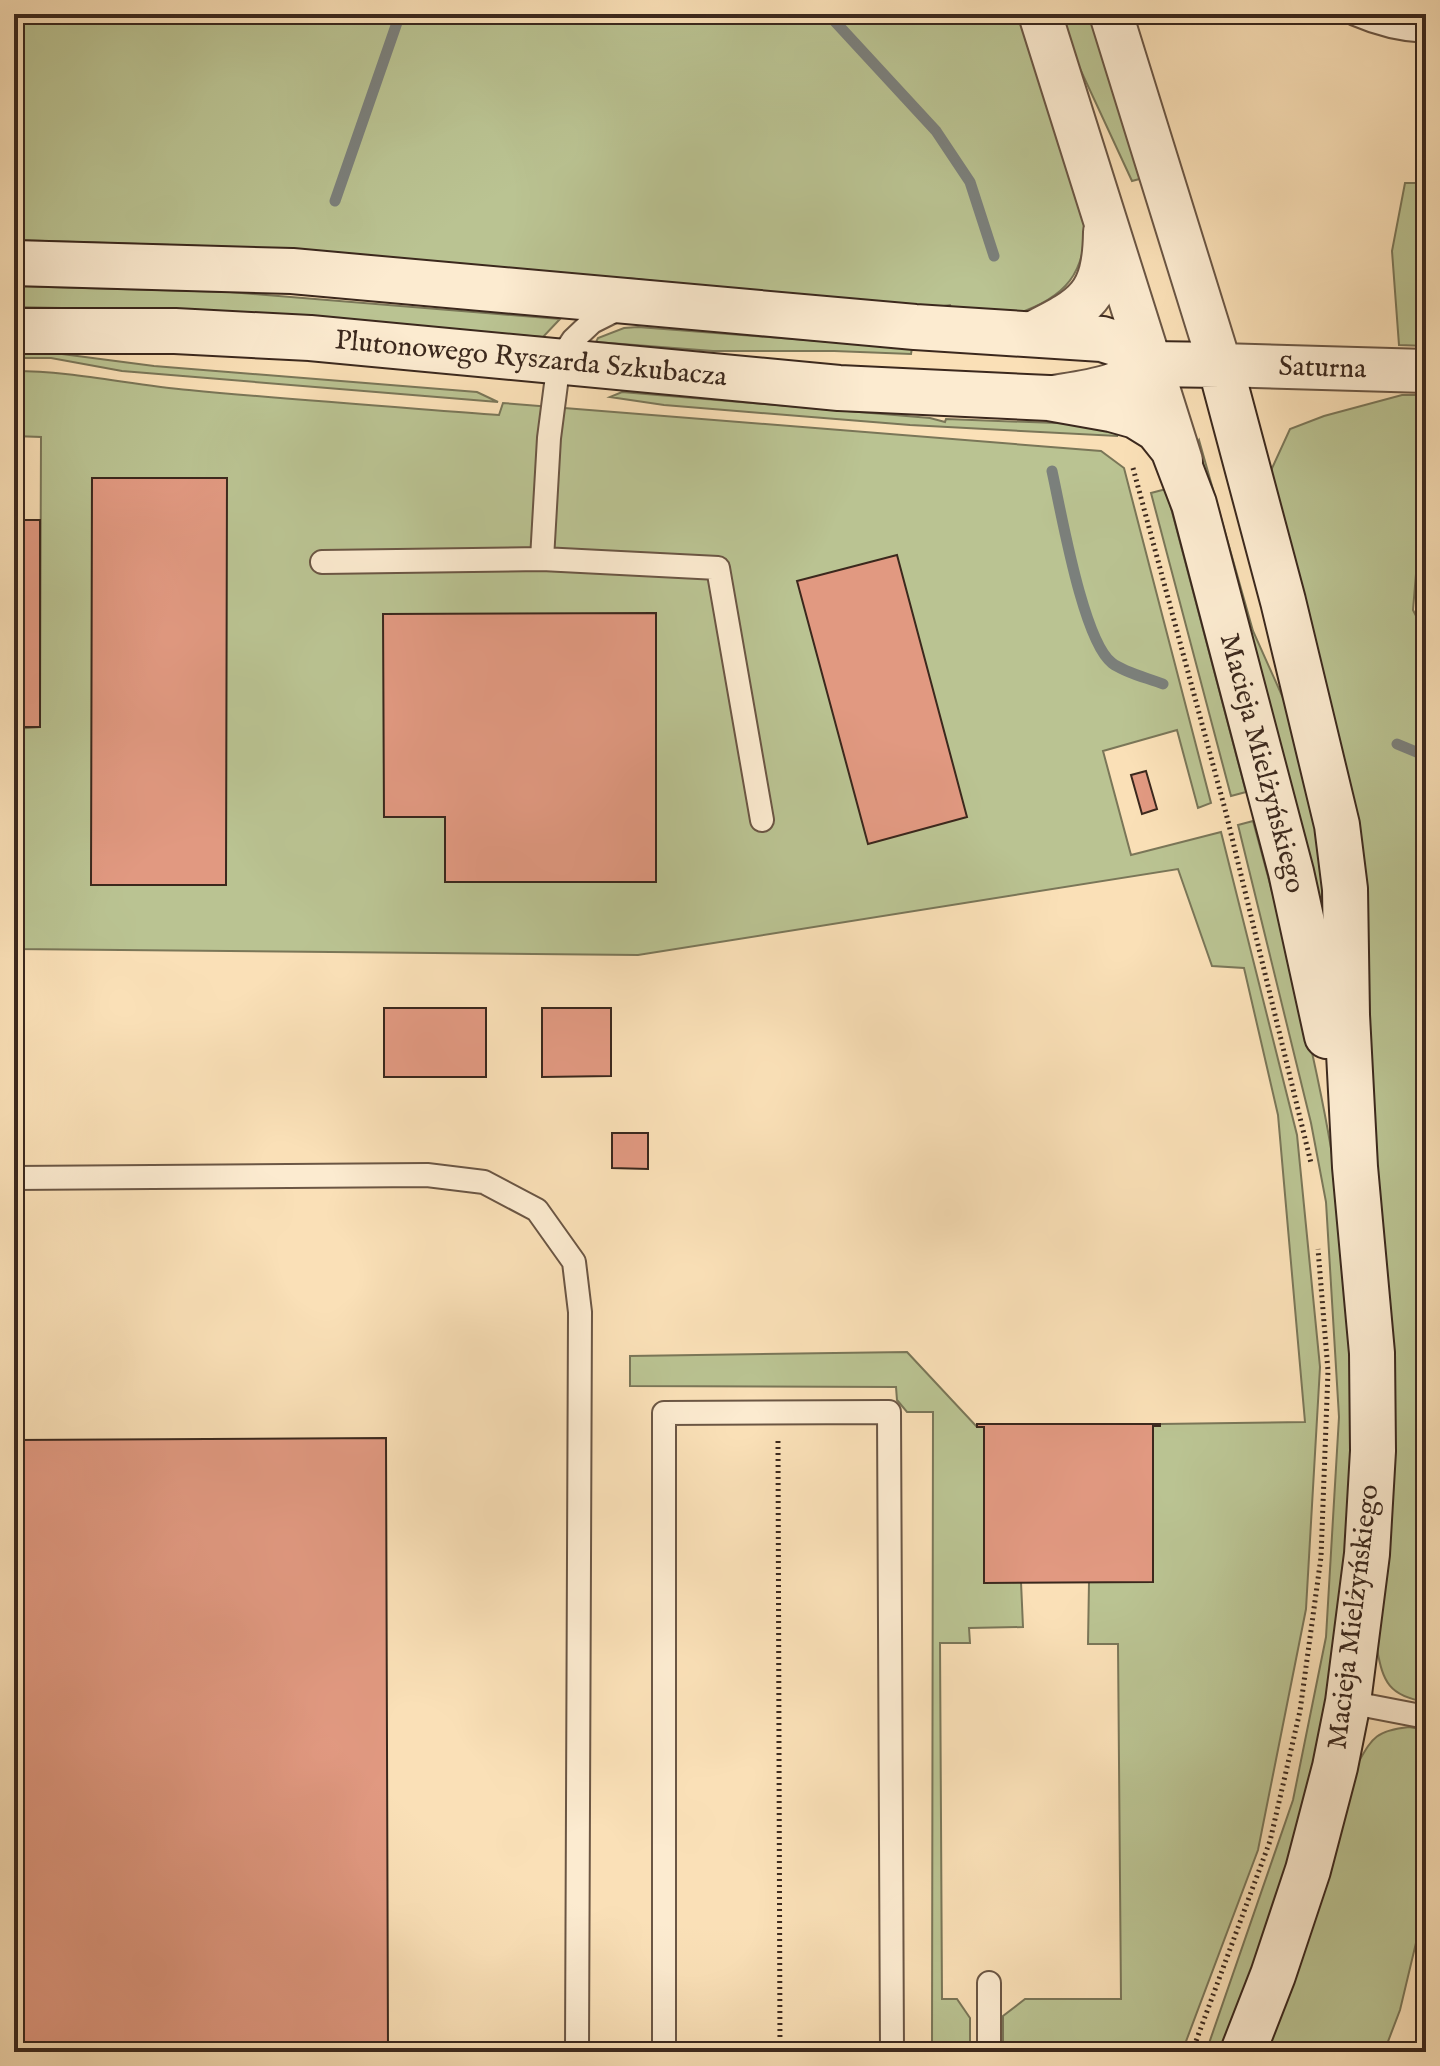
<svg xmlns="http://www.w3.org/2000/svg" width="1440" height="2066" font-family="'IM FELL English',serif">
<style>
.green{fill:#bac392;stroke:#7a7658;stroke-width:2}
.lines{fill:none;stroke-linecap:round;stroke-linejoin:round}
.stream{stroke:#7b807c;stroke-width:11}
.building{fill:#e19981;stroke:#3b281d;stroke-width:2}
.lane-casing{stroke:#6b5644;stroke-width:26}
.street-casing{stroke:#6b5644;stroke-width:46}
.secondary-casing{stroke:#3b281d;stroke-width:48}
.path{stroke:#3b281d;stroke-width:5;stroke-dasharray:2 4;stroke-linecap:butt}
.lane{stroke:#fcebd0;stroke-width:22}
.street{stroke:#fcebd0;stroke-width:42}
.secondary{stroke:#fcebd0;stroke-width:44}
.labels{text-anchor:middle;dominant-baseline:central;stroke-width:6;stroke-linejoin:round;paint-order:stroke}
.street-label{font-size:28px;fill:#3b281d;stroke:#fcebd0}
</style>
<rect width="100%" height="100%" fill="#fae0b7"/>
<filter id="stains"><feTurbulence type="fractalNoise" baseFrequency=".0025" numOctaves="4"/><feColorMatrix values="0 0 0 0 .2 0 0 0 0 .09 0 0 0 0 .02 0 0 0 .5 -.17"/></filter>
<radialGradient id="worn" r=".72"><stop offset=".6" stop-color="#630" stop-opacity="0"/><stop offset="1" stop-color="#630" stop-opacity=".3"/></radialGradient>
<path class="green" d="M14,14H1020L1085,220C1087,273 1065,298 1016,314L1015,311L951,308L950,305L937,307L764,293L627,278L611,279L233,247L14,240Z
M1061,14H1089L1143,178L1132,181L1075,58Z
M1405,183H1426V346L1399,345L1392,251Z
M14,286L230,292L560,319L543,337L156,310L14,307Z
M638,327L912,348L911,354L834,351H713L596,342L598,338L624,328Z
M14,352L62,354L154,366L477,392L498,402L122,371L51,358H14Z
M14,371C73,371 131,385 189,390C292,400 396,407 499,415L503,403L1101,451L1124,468L1211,803L1198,808L1177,730L1103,751L1131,855L1221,832L1297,1135L1320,1367L1306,1609L1258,1850L1182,2052H1003V2016L1025,1999H1121L1118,1644H1088L1089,1582L1153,1581V1426H1160V1424L1305,1422L1278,1115L1244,968L1212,966L1178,869L638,955L14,949V729L40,727L41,437L14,436Z
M622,392L930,418L945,422L946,419L1083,424L1116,429L1117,436L910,425L664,405L610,397Z
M1402,395H1426V500L1422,502L1413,610L1426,635V1702C1389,1696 1383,1682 1377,1649L1392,1345L1383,1226L1362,1073L1268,477L1290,429L1324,416Z
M1199,440L1253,631L1288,709L1311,804L1322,864V910L1196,445Z
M1166,489L1246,792L1231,796L1151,493Z
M1253,821C1284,935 1315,1049 1334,1166C1380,1461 1343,1780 1218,2052H1206L1293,1800L1326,1637L1339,1417L1326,1202L1311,1123L1238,825Z
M907,1352L977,1427H984V1582H1021L1023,1627L969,1628L970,1643H940L942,1999H957L970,2018V2052H932L933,1412H907L897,1400L896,1387L630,1386V1356Z
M1409,1727L1426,1730V1901L1400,2010L1384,2052H1265L1355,1768C1372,1739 1373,1731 1409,1727Z"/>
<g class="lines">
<path class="stream" d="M828,14L936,131L970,182L994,256
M335,201L400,14
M1052,471C1061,511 1083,641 1112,663C1125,673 1148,678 1163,684
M1397,744L1426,756"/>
</g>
<path class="building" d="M92,478H227L226,885H91Z
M14,520H40V727H14Z
M897,555L967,817L868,844L797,581Z
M656,613V882H445V817H384L383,614Z
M1146,771L1157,809L1142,814L1131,775Z
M384,1008H486V1077H384Z
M542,1008H611V1076L542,1077Z
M612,1133H648V1169L612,1168Z
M977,1424H1160V1426H1153V1582L984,1583V1427H977Z
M386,1438L388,2052H14V1440Z"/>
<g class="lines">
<defs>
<path id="lane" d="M1355,14C1378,24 1401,30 1426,31
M620,308L592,322L573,340L559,361L549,438L542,559L718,568L762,820
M322,562L542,559
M14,1178L427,1175L484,1182L537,1210L574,1262L580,1312L577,2052
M1348,1702L1426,1717
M989,1983V2052
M664,2052V1413L889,1412L892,2052"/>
<g id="street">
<path d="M1040,14L1181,461"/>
<path id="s1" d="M1111,14L1220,365L1426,371"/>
<path d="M1029,335C1084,307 1104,299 1105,232"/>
<path d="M1054,397C1090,391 1122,388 1150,364"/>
</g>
<g id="secondary">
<path d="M14,263L292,271L915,327L1102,339L1131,348L1150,364L1220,365L1283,601L1337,825L1345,889L1347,1015L1355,1167L1372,1353L1373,1451L1367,1554L1348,1702L1335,1767L1308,1870L1273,1975L1243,2052"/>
<path id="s2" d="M14,331H175L310,338L839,388L1049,398L1111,409L1136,416L1157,429L1173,449L1194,504L1291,872L1327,1036"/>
</g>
</defs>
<use href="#lane" class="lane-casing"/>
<use href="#street" class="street-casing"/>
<use href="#secondary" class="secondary-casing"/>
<path class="path" d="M1133,468L1226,813L1311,1163
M778,1441L780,2052
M1192,2052L1270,1841L1300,1711L1321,1557L1328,1371L1318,1249"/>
<use href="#lane" class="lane"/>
<use href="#street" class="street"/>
<use href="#secondary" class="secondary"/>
</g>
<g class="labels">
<g class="street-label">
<text stroke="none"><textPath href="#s2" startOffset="518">Plutonowego Ryszarda Szkubacza</textPath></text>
<text stroke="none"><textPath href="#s1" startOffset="470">Saturna</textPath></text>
<text stroke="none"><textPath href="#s2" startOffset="1504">Macieja Mielżyńskiego</textPath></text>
<text transform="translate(1354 1617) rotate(-83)">Macieja Mielżyńskiego</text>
</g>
</g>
<rect width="1440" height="2066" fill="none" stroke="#fae0b7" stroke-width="48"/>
<rect x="16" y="16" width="1408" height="2034" fill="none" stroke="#3b281d" stroke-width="4"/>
<rect x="24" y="24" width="1392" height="2018" fill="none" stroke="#3b281d" stroke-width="2"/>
<rect width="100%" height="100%" filter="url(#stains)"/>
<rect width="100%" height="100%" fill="url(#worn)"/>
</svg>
